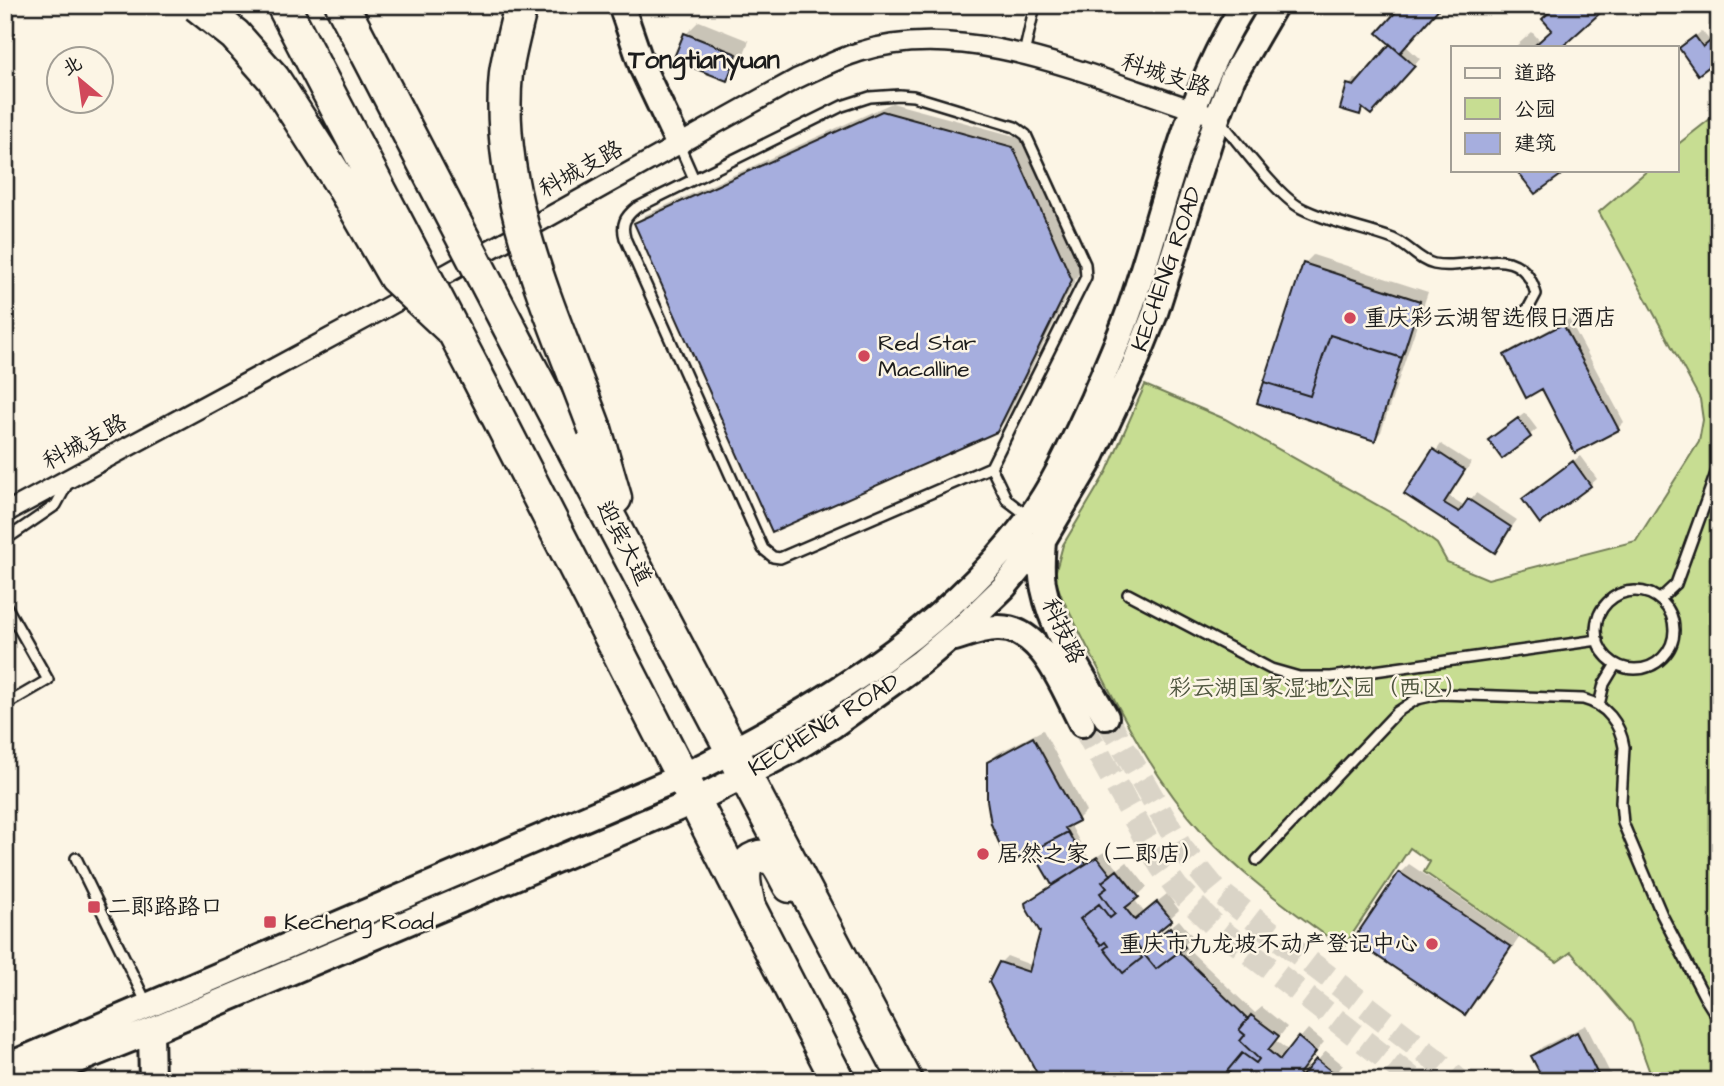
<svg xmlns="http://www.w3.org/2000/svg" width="1724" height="1086" font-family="'Architects Daughter','LXGW WenKai TC',sans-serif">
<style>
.green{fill:#c7dd92;stroke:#727c57;stroke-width:2}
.shadow{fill:#0003}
.building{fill:#a6aede;stroke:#1c1c1c;stroke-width:2}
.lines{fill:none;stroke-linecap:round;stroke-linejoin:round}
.secondary-tunnel{stroke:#dad4c7;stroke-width:24;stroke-dasharray:24 12;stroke-linecap:butt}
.lane-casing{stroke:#1c1c1c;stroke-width:14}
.street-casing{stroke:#1c1c1c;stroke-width:23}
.secondary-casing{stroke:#1c1c1c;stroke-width:30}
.highway-casing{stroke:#1c1c1c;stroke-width:37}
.lane{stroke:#fcf5e5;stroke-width:9}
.street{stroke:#fcf5e5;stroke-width:18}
.secondary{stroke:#fcf5e5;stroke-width:24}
.highway{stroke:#fcf5e5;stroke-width:32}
.highway-bridge-casing{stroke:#1c1c1c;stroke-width:37;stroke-linecap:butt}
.highway-bridge{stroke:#fcf5e5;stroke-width:32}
.poi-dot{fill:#d1495b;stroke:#fcf5e5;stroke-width:2.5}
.labels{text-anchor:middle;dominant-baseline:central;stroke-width:5;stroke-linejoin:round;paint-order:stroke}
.street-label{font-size:23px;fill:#1c1c1c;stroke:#fcf5e5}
.poi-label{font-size:23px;fill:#1c1c1c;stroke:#fcf5e5;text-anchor:start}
.park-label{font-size:23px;fill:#4f563f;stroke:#fcf5e5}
.quarter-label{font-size:26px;font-weight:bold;fill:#1c1c1c;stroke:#fcf5e5}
</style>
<rect width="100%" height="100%" fill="#fcf5e5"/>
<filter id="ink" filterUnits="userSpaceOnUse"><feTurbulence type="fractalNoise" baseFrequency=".0143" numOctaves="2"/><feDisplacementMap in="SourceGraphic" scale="14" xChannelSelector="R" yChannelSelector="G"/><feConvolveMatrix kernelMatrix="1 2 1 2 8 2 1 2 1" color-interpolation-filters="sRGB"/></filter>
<g filter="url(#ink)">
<path class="green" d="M1719,112V1081H1653L1632,1023L1571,952L1557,962L1424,872L1430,862L1410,848L1343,948C1294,912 1244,878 1203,833C1142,766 1105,679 1063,600L1056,582L1055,574L1063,545L1107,471L1145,385L1225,419L1409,523L1437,544L1447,562L1488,579L1636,541L1699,442L1703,420L1700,399L1599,212L1648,170H1677V145Z"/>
<path class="shadow" d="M1606,5L1559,47H1515L1532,32L1541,42L1554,30Z
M699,21L749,41L739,66L726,79L686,34Z
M1702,31L1710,41L1719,57L1688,42Z
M1393,44L1405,45L1420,59L1377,107L1365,108L1359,113L1349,85L1355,79L1361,80Z
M892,103L1022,138L1080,270L1005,421L996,430L636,224L645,215Z
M1313,255L1428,292L1381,432L1374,439L1304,264Z
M1569,319L1624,422L1618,428L1543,387L1506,356L1512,349Z
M1525,413L1537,429L1502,457L1497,434Z
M1441,444L1471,463L1449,496L1465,506L1476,493L1517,520L1494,550L1407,493Z
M1580,456L1597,479L1590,485L1524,499Z
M1043,730L1086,811L1071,826L1090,861L1104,852L1118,869L1127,862L1147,887L1134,899L1144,912L1167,894L1179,910L1158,929L1162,934L1179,920L1193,937L1184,945L1255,1013L1262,1007L1287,1027L1276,1041L1289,1051L1308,1029L1324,1042L1306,1064L1311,1068L1326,1051L1343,1065L1331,1079L1333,1081H1043L1000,963L1007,956L1031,965L1042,932L1027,904L1054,884L988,763L998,753Z
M1409,864L1519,938L1474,1004L1465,1013L1400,873Z
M1586,1025L1614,1081H1546L1533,1056L1542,1047Z"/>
<path class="building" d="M1402,5H1442L1400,53L1377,33Z
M1557,5H1609L1562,47H1533L1552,30L1542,19Z
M684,33L737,54L727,81L673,60Z
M1719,34V59L1698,75L1679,48L1695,36L1703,47Z
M1390,44L1415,66L1371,115L1362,108L1360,115L1340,109L1347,84L1354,86Z
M882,111L1013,147L1072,280L997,432L772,532L634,223Z
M1516,170H1568L1535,194Z
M1303,263L1420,301L1402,358L1330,335L1310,396L1264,382Z
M1563,324L1619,430L1575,453L1542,389L1526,398L1504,355Z
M1330,335L1402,358L1375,441L1257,403L1264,382L1310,396Z
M1518,418L1531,437L1502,459L1488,440Z
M1433,449L1465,470L1444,503L1459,512L1468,499L1511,527L1495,553L1404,494Z
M1573,461L1591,486L1540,524L1522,499Z
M1033,737L1079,821L1065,828L1068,832L1008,864L991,824L987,800V762Z
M1068,832L1086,864L1052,885L1032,851Z
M1097,857L1111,875L1102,882L1107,888L1100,893L1115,914L1110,918L1099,904L1080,919L1101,945L1105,942L1108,946L1104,949L1123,973L1142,958L1131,944L1134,942L1156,969L1179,952L1248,1019L1239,1030L1245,1035L1240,1041L1259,1059L1256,1063L1242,1053L1227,1071L1239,1081H1041L989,982L999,962L1029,972L1040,932L1026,908L1025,903Z
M1117,870L1139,897L1125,908L1135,920L1157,902L1172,920L1150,938L1152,941L1170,927L1185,947L1156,969L1134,942L1131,944L1142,958L1123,973L1104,949L1108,946L1105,942L1101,945L1080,919L1099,904L1110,918L1115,914L1100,893L1107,888L1102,882Z
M1399,872L1511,947L1465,1015L1353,940Z
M1251,1015L1279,1036L1268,1050L1280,1060L1298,1037L1316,1052L1299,1074L1302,1076L1316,1059L1335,1074L1330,1081H1239L1227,1071L1242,1053L1256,1063L1259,1059L1240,1041L1245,1035L1239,1030Z
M1577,1032L1601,1081H1544L1531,1056Z"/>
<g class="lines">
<path class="secondary-tunnel" d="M1106,717L1181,848L1215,889L1433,1058L1459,1081
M1082,724L1161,866L1177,888L1216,927L1415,1081"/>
<defs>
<path id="lane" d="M1024,54L1035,5
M899,95L913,96L1015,127L1026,135L1085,264L1086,277L991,467L780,558L773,557L763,549L625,238C621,224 625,217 636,208L842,106L870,97Z
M1221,122C1240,144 1277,195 1301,208C1330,223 1364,228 1393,239C1408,245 1419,261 1434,264C1472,272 1520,237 1536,294L1528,309L1515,318
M679,145L694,179
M991,467L1007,500L1029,517
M5,540L56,505L68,483
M1596 630a39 39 0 1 1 78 0a39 39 0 1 1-78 0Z
M1128,594L1271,669L1299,677H1331L1598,640
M1660,599L1676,584L1719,465
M5,604L48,680L5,705
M1599,705L1604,684L1616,664
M76,858L147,1004
M1257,860L1397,712L1417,699L1440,694L1583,699C1606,705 1620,723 1624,747L1621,802L1623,823L1662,915L1704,996L1719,1020"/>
<path id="street" d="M5,513L378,312L796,79C816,70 837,59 859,52C969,17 1099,80 1204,113"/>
<path id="secondary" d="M621,5L643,69L678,143
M1043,540C1042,556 1040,573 1044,589C1053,634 1084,677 1106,717
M955,638C968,634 983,628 997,628C1043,626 1064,691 1082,724
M151,1031L152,1081
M5,1067L683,776C812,712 940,637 1028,520C1055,484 1074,440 1093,399C1106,368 1120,338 1131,306C1166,204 1185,97 1244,5
M26,1081L151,1031L695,801L791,751L832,726L921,662L966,624L1004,587L1043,540L1088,464L1134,366L1154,316L1217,118L1233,77L1275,5"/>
<path id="highway" d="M283,5L309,55
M342,5L355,30
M519,346L906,1081
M474,370L838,1081
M595,429L615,498
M748,902C745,887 737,862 759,857C764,856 771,857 775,861C781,867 785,878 790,886"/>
</defs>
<use href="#lane" class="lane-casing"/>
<use href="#street" class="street-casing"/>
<use href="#secondary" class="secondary-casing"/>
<use href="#highway" class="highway-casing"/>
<use href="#lane" class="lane"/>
<use href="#street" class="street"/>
<use href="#secondary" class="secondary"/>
<use href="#highway" class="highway"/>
<defs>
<path id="highway-bridge" d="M197,5L235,35L273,78L343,187L395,277L455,333
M521,5C516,27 509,51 506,73C494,196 554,317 595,429
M355,30L519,346
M309,55L474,370"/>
</defs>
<use href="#highway-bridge" class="highway-bridge-casing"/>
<use href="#highway-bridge" class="highway-bridge"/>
</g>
</g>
<g class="poi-dot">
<circle cx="1350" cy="318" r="7"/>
<circle cx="864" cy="356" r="7"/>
<circle cx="983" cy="854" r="7"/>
<rect x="87" y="900" width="14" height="14" rx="3.5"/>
<rect x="263" y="915" width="14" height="14" rx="3.5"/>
<circle cx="1432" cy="944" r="7"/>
</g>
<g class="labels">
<g class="street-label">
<text transform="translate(1166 75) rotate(18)">科城支路</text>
<text transform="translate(581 169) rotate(-29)">科城支路</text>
<text transform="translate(1167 269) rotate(-71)">KECHENG ROAD</text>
<text transform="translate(85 442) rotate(-28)">科城支路</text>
<text transform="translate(624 543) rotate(62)">迎宾大道</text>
<text transform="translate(1063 631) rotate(65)">科技路</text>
<text transform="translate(824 725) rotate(-32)">KECHENG ROAD</text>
</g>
<g class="poi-label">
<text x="1364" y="318">重庆彩云湖智选假日酒店</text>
<text x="878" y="343">Red Star<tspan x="878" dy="26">Macalline</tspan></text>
<text x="997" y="854">居然之家（二郎店）</text>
<text x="108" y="907">二郎路路口</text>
<text x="284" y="922">Kecheng Road</text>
<text x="1418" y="944" text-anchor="end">重庆市九龙坡不动产登记中心</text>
</g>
<g class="park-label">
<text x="1318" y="688">彩云湖国家湿地公园（西区）</text>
</g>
<g class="quarter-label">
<text x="704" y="60">Tongtianyuan</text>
</g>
</g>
<rect width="1724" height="1086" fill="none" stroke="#fcf5e5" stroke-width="28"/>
<rect x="14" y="14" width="1696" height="1058" fill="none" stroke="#1c1c1c" stroke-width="2.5" filter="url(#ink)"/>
<rect x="1451" y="46" width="228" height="126" fill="#fcf5e5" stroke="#a29e95" stroke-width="2"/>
<rect x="1465" y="68" width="35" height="10" fill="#fcf5e5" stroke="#a29e95" stroke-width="2"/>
<text x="1514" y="80" font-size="21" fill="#1c1c1c">道路</text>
<rect x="1465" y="98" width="35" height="21" fill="#c7dd92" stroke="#a29e95" stroke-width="2"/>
<text x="1514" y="116" font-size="21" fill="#1c1c1c">公园</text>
<rect x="1465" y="133" width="35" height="21" fill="#a6aede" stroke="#a29e95" stroke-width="2"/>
<text x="1514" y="150" font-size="21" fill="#1c1c1c">建筑</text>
<g transform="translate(80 80) rotate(331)"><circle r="33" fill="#fcf5e5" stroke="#a29e95" stroke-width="2"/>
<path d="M0-5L12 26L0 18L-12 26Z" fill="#d1495b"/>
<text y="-10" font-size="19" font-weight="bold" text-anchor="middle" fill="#1c1c1c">北</text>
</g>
</svg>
